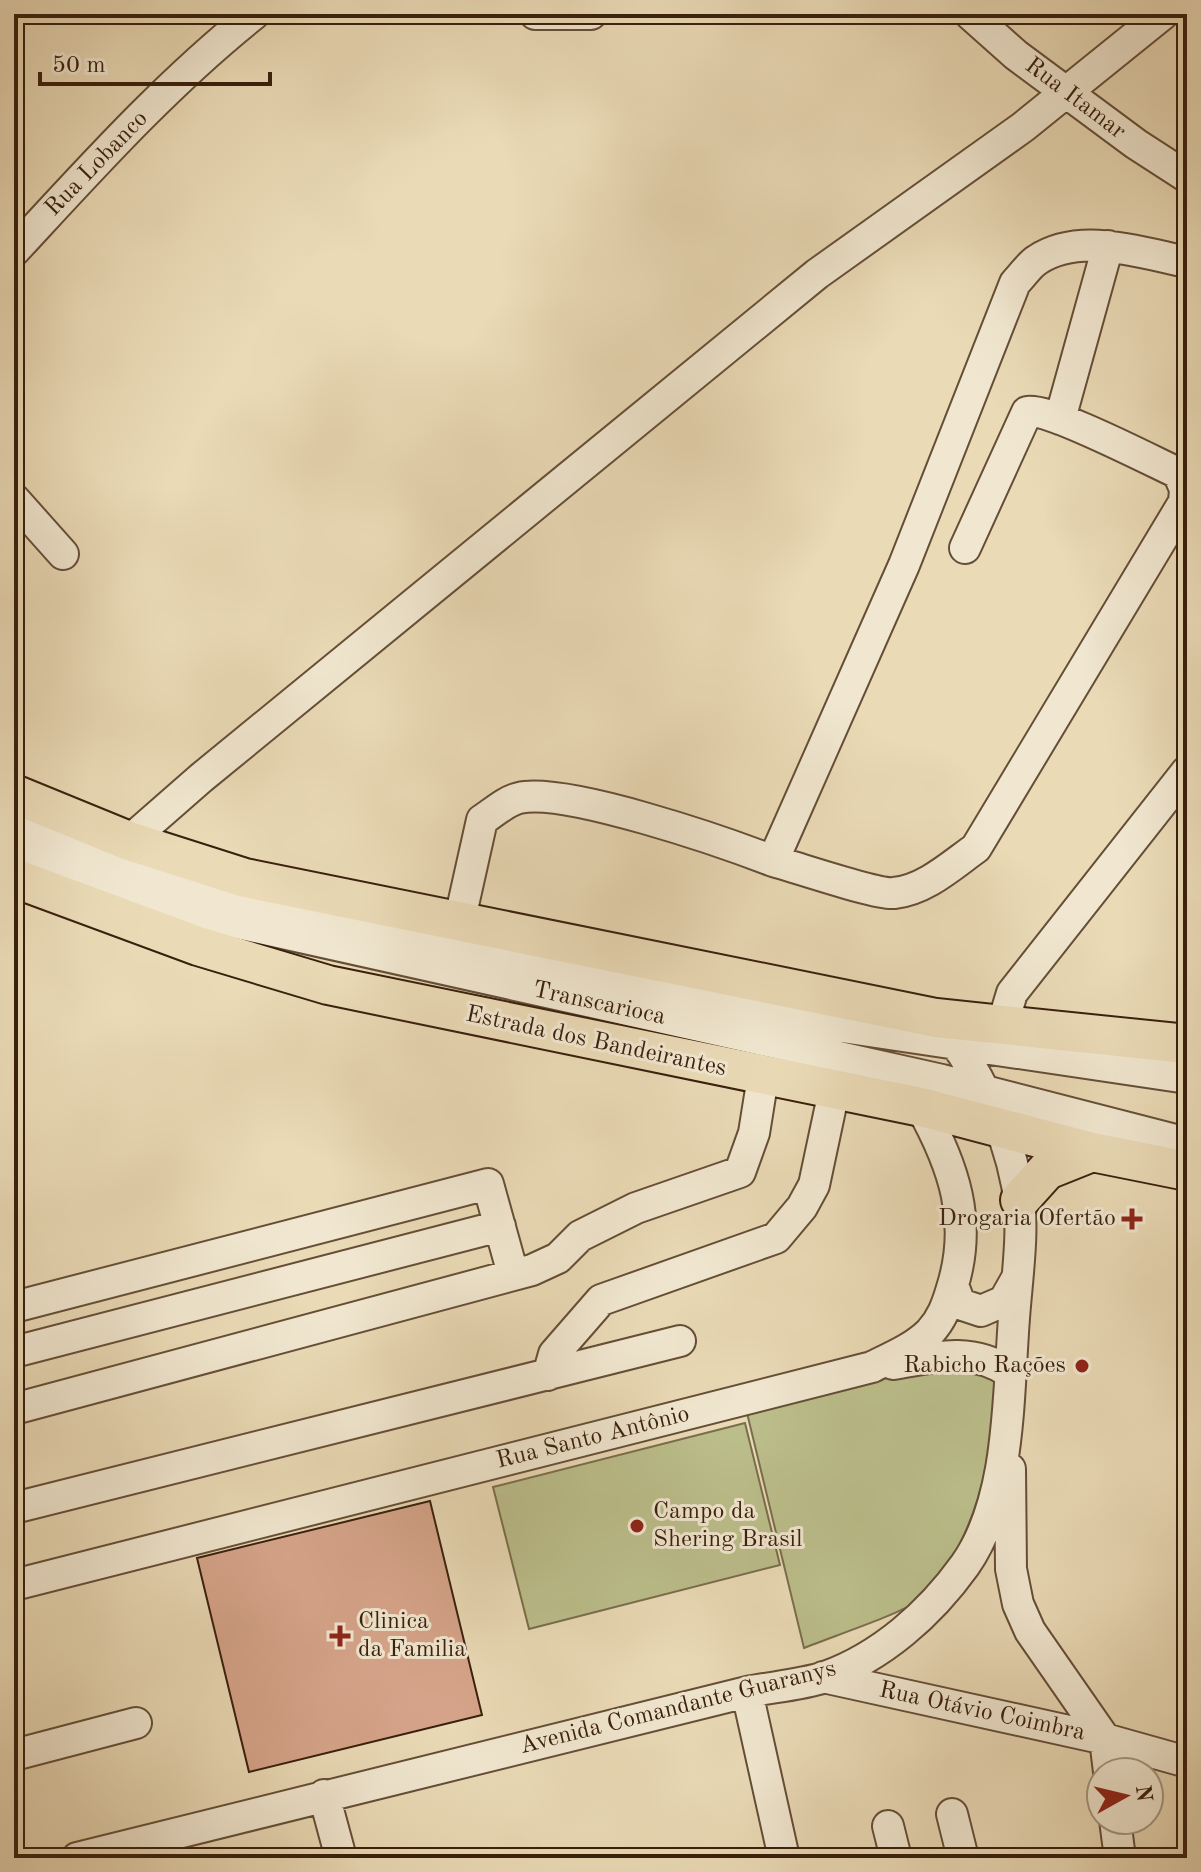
<svg xmlns="http://www.w3.org/2000/svg" width="1201" height="1872" font-family="'Old Standard TT',serif">
<style>
.green{fill:#bbbe8b;stroke:#7a6e4c;stroke-width:2}
.building{fill:#d6a48a;stroke:#391f0d;stroke-width:2}
.lines{fill:none;stroke-linecap:round;stroke-linejoin:round}
.minor-casing{stroke:#654e37;stroke-width:34}
.major-casing{stroke:#391f0d;stroke-width:42}
.minor{stroke:#f1e7d0;stroke-width:30}
.major{stroke:#eadab6;stroke-width:38}
.poi-dot{fill:#8f2418;stroke:#f1e7d0;stroke-width:3}
.labels{text-anchor:middle;dominant-baseline:central;stroke-width:6;stroke-linejoin:round;paint-order:stroke}
.street-label{font-size:24px;fill:#391f0d;stroke:#f1e7d0}
.poi-label{font-size:24px;fill:#391f0d;stroke:#f1e7d0;text-anchor:end}
</style>
<rect width="100%" height="100%" fill="#eadab6"/>
<filter id="stains"><feTurbulence type="fractalNoise" baseFrequency=".0025" numOctaves="4"/><feColorMatrix values="0 0 0 0 .2 0 0 0 0 .09 0 0 0 0 .02 0 0 0 .5 -.17"/></filter>
<radialGradient id="worn" r=".72"><stop offset=".6" stop-color="#630" stop-opacity="0"/><stop offset="1" stop-color="#630" stop-opacity=".3"/></radialGradient>
<path class="green" d="M974,1365L1001,1382C991,1455 976,1550 917,1601C901,1614 828,1638 804,1648L747,1413L885,1373Z
M745,1423L780,1565L529,1629L493,1487Z"/>
<path class="building" d="M430,1501L482,1715L249,1772L197,1558Z"/>
<g class="lines">
<defs>
<path id="minor" d="M535,14H591
M970,14L1016,55L1136,144L1187,177
M14,251C90,169 166,84 254,14
M1060,419L1108,246
M14,499L63,554
M14,825L89,856L233,903L829,1025L1187,1078
M129,841L201,778L817,274L1023,127L1163,14
M14,853L94,884L179,910L942,1080L1187,1143
M773,861C796,867 877,895 894,893C925,890 952,865 976,848L1184,502L1185,489L1178,473C1152,461 1048,407 1027,412L965,548
M459,923L482,820C493,813 506,801 519,798C565,787 724,842 773,861L904,565L1015,283C1022,276 1029,265 1037,260C1080,231 1142,253 1187,262
M1002,1026L1012,993L1187,771
M953,1285L960,1304L981,1311L1004,1301L1017,1278
M14,1307L488,1184L513,1274
M14,1352L500,1226
M893,1364C934,1357 972,1347 1009,1372
M548,1375L554,1354L601,1300L776,1238L802,1207L814,1185L834,1091
M14,1409L532,1270L558,1258L580,1236L636,1208L740,1172L754,1133L763,1077
M1010,1469L1011,1569L1018,1604L1030,1631L1105,1739L1109,1772
M14,1508L680,1341
M14,1585L872,1367C892,1357 914,1348 930,1332C942,1319 947,1305 952,1288C973,1222 954,1166 921,1107
M823,1677L1105,1739L1187,1762
M747,1692L784,1858
M14,1755L136,1723
M324,1795L341,1858
M952,1814L963,1858
M1115,1820L1120,1858
M888,1826L896,1858
M77,1858L747,1692C772,1687 801,1685 825,1677C881,1657 930,1614 965,1565C1011,1500 1008,1395 1014,1318C1017,1276 1025,1227 1017,1185C1006,1126 975,1064 936,1018"/>
<path id="major" d="M14,794L129,841L245,878L936,1018L1187,1044
M14,878L198,946L328,985L921,1107L1092,1152L1187,1171
M1020,1200L1047,1170L1092,1152"/>
</defs>
<use href="#minor" class="minor-casing"/>
<use href="#major" class="major-casing"/>
<use href="#minor" class="minor"/>
<use href="#major" class="major"/>
</g>
<g class="poi-dot">
<path d="M1128 1207h8v8h8v8h-8v8h-8v-8h-8v-8h8z"/>
<circle cx="1082" cy="1366" r="8"/>
<circle cx="637" cy="1526" r="8"/>
<path d="M336 1624h8v8h8v8h-8v8h-8v-8h-8v-8h8z"/>
</g>
<g class="labels">
<g class="street-label">
<text transform="translate(1075 99) rotate(37)">Rua Itamar</text>
<text transform="translate(97 164) rotate(-46)">Rua Lobanco</text>
<text transform="translate(599 1004) rotate(12)">Transcarioca</text>
<text transform="translate(596 1042) rotate(12)">Estrada dos Bandeirantes</text>
<text transform="translate(593 1438) rotate(-14)">Rua Santo Antônio</text>
<text transform="translate(678 1708) rotate(-14)">Avenida Comandante Guaranys</text>
<text transform="translate(982 1712) rotate(12)">Rua Otávio Coimbra</text>
</g>
<g class="poi-label">
<text x="1116" y="1219">Drogaria Ofertão</text>
<text x="1066" y="1366">Rabicho Rações</text>
<text x="653" y="1512" text-anchor="start">Campo da<tspan x="653" dy="28">Shering Brasil</tspan></text>
<text x="358" y="1622" text-anchor="start">Clinica<tspan x="358" dy="28">da Familia</tspan></text>
</g>
</g>
<rect width="1201" height="1872" fill="none" stroke="#eadab6" stroke-width="48"/>
<rect x="16" y="16" width="1169" height="1840" fill="none" stroke="#391f0d" stroke-width="4"/>
<rect x="24" y="24" width="1153" height="1824" fill="none" stroke="#391f0d" stroke-width="2"/>
<g transform="translate(1125 1796) rotate(82)"><circle r="38" fill="#f1e7d0" stroke="#a79782" stroke-width="2"/>
<path d="M0-6L14 30L0 20L-14 30Z" fill="#8f2418"/>
<text y="-12" font-size="22" font-weight="bold" text-anchor="middle" fill="#391f0d">N</text>
</g>
<path d="M40 72v12h230v-12" fill="none" stroke="#391f0d" stroke-width="4"/>
<text x="52" y="72" font-size="24" fill="#391f0d" stroke="#f1e7d0" stroke-width="6" paint-order="stroke">50 m</text>
<rect width="100%" height="100%" filter="url(#stains)"/>
<rect width="100%" height="100%" fill="url(#worn)"/>
</svg>
